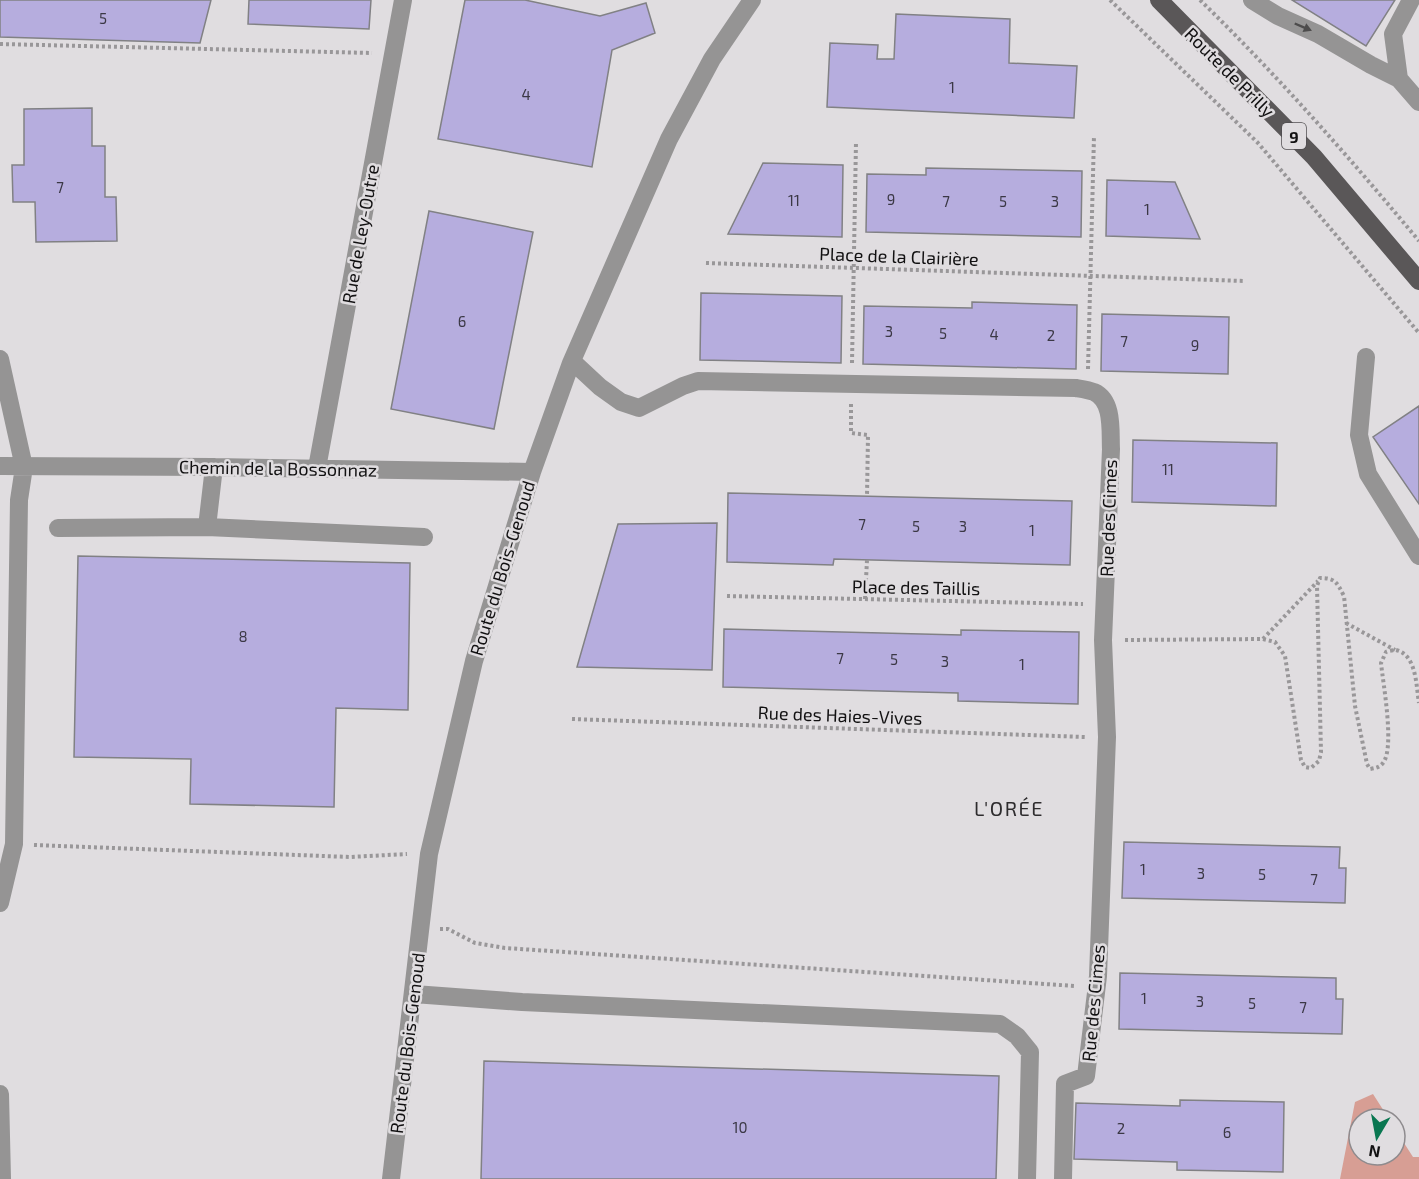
<svg xmlns="http://www.w3.org/2000/svg" width="1419" height="1179" font-family="'Exo 2',sans-serif">
<style>
.forest{fill:#d79e94}
.building{fill:#b6adde;stroke:#818184;stroke-width:1.5}
.lines{fill:none;stroke-linecap:round;stroke-linejoin:round}
.path{stroke:#999799;stroke-width:4;stroke-dasharray:3 3;stroke-linecap:butt}
.minor{stroke:#959494;stroke-width:18}
.major{stroke:#5a5758;stroke-width:18}
.oneway{fill:#4d4c4c}
.labels{text-anchor:middle;dominant-baseline:central;stroke-width:5;stroke-linejoin:round;paint-order:stroke}
.number-label{font-size:15px;fill:#3b3845}
.shield{fill:#e0dde0;stroke:#504e50;stroke-width:1.5}
.shield-label{font-size:16px;font-weight:bold;fill:#121112}
.street-label{font-size:18px;fill:#121112;stroke:#e0dde0}
.neighbourhood-label{font-size:20px;letter-spacing:1.5px;fill:#2e2c2e;stroke:#e0dde0}
</style>
<rect width="100%" height="100%" fill="#e0dde0"/>
<path class="forest" d="M1373,1094L1389,1119H1359V1155H1395V1129L1413,1157H1419V1179H1340L1355,1102Z"/>
<path class="building" d="M0,0H211L200,43L0,37Z
M249,0H371L369,29L248,24Z
M465,0H525L600,16L646,3L655,33L612,50L592,167L438,139Z
M1292,0H1395L1366,46Z
M896,14L1010,19L1009,63L1077,66L1074,118L827,107L830,43L878,45L877,59H894Z
M92,108V146H105V197H116L117,241L36,242L35,202H13L12,165H24V109Z
M763,163L843,165L842,237L728,234Z
M926,168L1082,171L1081,237L866,232L867,174L926,175Z
M1107,180L1175,182L1200,239L1106,236Z
M429,211L533,232L494,429L391,409Z
M701,293L842,296L841,363L700,360Z
M972,302L1077,305L1076,369L863,364L864,306L972,308Z
M1102,314L1229,317L1228,374L1101,371Z
M1419,406V504L1373,437Z
M1133,440L1277,443L1276,506L1132,502Z
M728,493L1072,501L1070,565L834,559L833,565L727,562Z
M717,523L712,670L577,667L618,524Z
M78,556L410,563L408,710L336,708L334,807L190,804L191,759L74,757Z
M724,629L961,635V630L1079,632L1078,704L958,701V693L723,687Z
M1124,842L1340,847L1339,868H1346L1345,903L1122,898Z
M1120,973L1336,978V999H1343L1342,1034L1119,1029Z
M484,1061L999,1076L996,1179H481Z
M1180,1100L1284,1102L1283,1172L1177,1170V1162L1074,1159L1076,1103L1180,1106Z"/>
<g class="lines">
<path class="path" d="M1110,0L1258,143L1419,333
M1200,0C1278,76 1349,157 1419,241
M0,44L372,53
M706,263L1244,281
M852,363L856,142
M1088,369L1094,136
M851,404V433L868,435L867,496
M727,596L1083,604
M865,599L867,560
M1346,623L1395,650
M1263,639L1318,581
M1125,640L1263,639L1275,642L1285,656L1301,760L1305,767L1311,768L1319,761L1321,752L1317,586L1320,578C1336,578 1337,583 1344,596L1355,706L1367,764L1370,769C1376,768 1380,767 1383,763C1395,748 1383,683 1381,663L1386,652C1387,651 1395,650 1396,650C1417,655 1416,686 1419,703
M572,719L1085,737
M34,845L350,857L407,854
M440,929H448L475,943L505,948L1075,986"/>
<path class="minor" d="M1252,0L1278,16L1318,34L1371,65L1399,79L1393,34L1411,0
M1399,79L1419,102
M1366,357L1359,435L1368,474L1419,556
M0,359L24,467L19,500L14,844L0,903
M572,361L600,387L621,402L639,408L683,386L698,381L1076,388C1082,389 1089,390 1094,392C1114,401 1110,432 1111,449L1103,640L1107,737L1098,976L1086,1076L1065,1084L1063,1179
M0,466L214,467L532,472
M317,468L403,0
M207,527L214,467
M58,528L207,527L424,537
M414,994L522,1002L1000,1024L1017,1036L1030,1052L1027,1179
M0,1094L2,1179
M391,1179L429,854L474,661L532,472L571,363L669,139L712,59L752,0"/>
<path class="major" d="M1159,0L1314,157L1419,281"/>
</g>
<defs><path id="oneway-solid" d="M-6-.8H1V-3.2L6.5 0L1 3.2V.8H-6Z" transform="scale(1.5)"/></defs>
<use class="oneway" href="#oneway-solid" transform="translate(1303 27) rotate(23)"/>
<g class="labels">
<g class="number-label">
<text x="103" y="18">5</text>
<text x="952" y="87">1</text>
<text x="526" y="94">4</text>
<text x="60" y="187">7</text>
<text x="891" y="199">9</text>
<text x="794" y="200">11</text>
<text x="946" y="201">7</text>
<text x="1003" y="201">5</text>
<text x="1055" y="201">3</text>
<text x="1147" y="209">1</text>
<text x="462" y="321">6</text>
<text x="889" y="331">3</text>
<text x="943" y="333">5</text>
<text x="994" y="334">4</text>
<text x="1051" y="335">2</text>
<text x="1124" y="341">7</text>
<text x="1195" y="345">9</text>
<text x="1168" y="469">11</text>
<text x="862" y="524">7</text>
<text x="916" y="526">5</text>
<text x="963" y="526">3</text>
<text x="1032" y="530">1</text>
<text x="243" y="636">8</text>
<text x="840" y="658">7</text>
<text x="894" y="659">5</text>
<text x="945" y="661">3</text>
<text x="1022" y="664">1</text>
<text x="1143" y="869">1</text>
<text x="1201" y="873">3</text>
<text x="1262" y="874">5</text>
<text x="1314" y="879">7</text>
<text x="1144" y="998">1</text>
<text x="1200" y="1001">3</text>
<text x="1252" y="1003">5</text>
<text x="1303" y="1007">7</text>
<text x="740" y="1127">10</text>
<text x="1121" y="1128">2</text>
<text x="1227" y="1132">6</text>
</g>
<rect class="shield" x="1282" y="123" width="24" height="26" rx="4.5"/>
<g class="shield-label">
<text x="1294" y="136">9</text>
</g>
<g class="street-label">
<text transform="translate(1230 72) rotate(45)">Route de Prilly</text>
<text transform="translate(360 234) rotate(-80)">Rue de Ley-Outre</text>
<text transform="translate(899 256) rotate(2)">Place de la Clairière</text>
<text transform="translate(278 468) rotate(1)">Chemin de la Bossonnaz</text>
<text transform="translate(1108 518) rotate(-88)">Rue des Cimes</text>
<text transform="translate(502 568) rotate(-73)">Route du Bois-Genoud</text>
<text transform="translate(916 587) rotate(1)">Place des Taillis</text>
<text transform="translate(840 715) rotate(2)">Rue des Haies-Vives</text>
<text transform="translate(1093 1003) rotate(-85)">Rue des Cimes</text>
<text transform="translate(407 1043) rotate(-83)">Route du Bois-Genoud</text>
</g>
<g class="neighbourhood-label">
<text x="1009" y="808">L'ORÉE</text>
</g>
</g>
<g transform="translate(1377 1137) rotate(190)"><circle r="28" fill="#e0dde0" stroke="#8e8b8e" stroke-width="1.5"/>
<path d="M0-4.5L10 22L0 15L-10 22Z" fill="#097751"/>
<text y="-9" font-size="16" font-weight="bold" text-anchor="middle" fill="#121112">N</text>
</g>
</svg>
